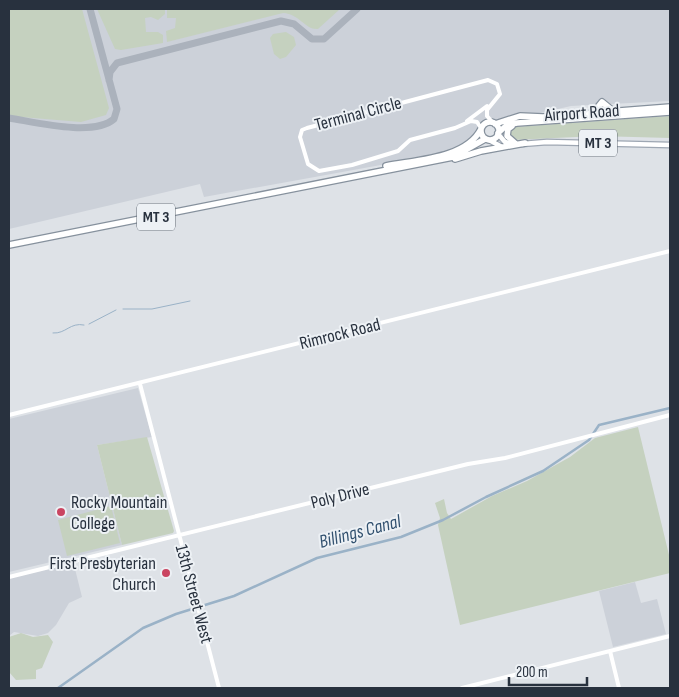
<svg xmlns="http://www.w3.org/2000/svg" width="679" height="697" font-family="'Sofia Sans Condensed',sans-serif">
<style>
.built{fill:#ccd1d9}
.green{fill:#c5d1bf}
.lines{fill:none;stroke-linecap:round;stroke-linejoin:round}
.stream{stroke:#9ab2c7;stroke-width:1}
.canal{stroke:#9ab2c7;stroke-width:2.5}
.taxiway{stroke:#abb2bc;stroke-width:7}
.primary-casing{stroke:#9ea7b3;stroke-width:7}
.highway-casing{stroke:#86919d;stroke-width:8}
.secondary{stroke:#fff;stroke-width:4}
.primary{stroke:#fff;stroke-width:4.5}
.highway{stroke:#fff;stroke-width:5.5}
.poi-dot{fill:#ca4561;stroke:#edf1f5;stroke-width:2}
.labels{text-anchor:middle;dominant-baseline:central;stroke-width:4;stroke-linejoin:round;paint-order:stroke}
.shield{fill:#edf1f5;stroke:#636b75;stroke-width:1}
.shield-label{font-size:16px;font-weight:bold;fill:#28313e}
.street-label{font-size:18px;fill:#28313e;stroke:#edf1f5}
.poi-label{font-size:18px;fill:#28313e;stroke:#edf1f5;text-anchor:start}
.water-label{font-size:19px;font-style:italic;fill:#335270;stroke:#edf1f5}
</style>
<rect width="100%" height="100%" fill="#dee2e7"/>
<path class="built" d="M9,9H670V101L571,106L540,113L515,114L500,121L484,122L476,134L459,148L436,155L204,197L200,184L9,229Z
M138,388L152,437L97,445L122,545L9,572V419Z
M73,561L82,597L69,603L56,625L48,633L38,636L14,632L9,636V577Z
M635,582L641,603L657,599L666,634L613,647L599,591Z"/>
<path class="green" d="M9,9H82L109,108L106,115L81,122L9,116Z
M97,9H165V14L158,20L151,17L145,18L146,32H158L163,35V43L121,50L115,49Z
M167,9H340L318,29C305,30 300,14 283,13L167,42L166,31L175,28L176,18H167Z
M286,32L294,37L296,45L286,57L280,59L274,54L270,38L273,34Z
M670,116V138L597,136L513,140L509,134L514,127Z
M638,427L670,559V573L460,625L438,525L440,518L435,503L444,499L447,513L451,519L492,496L527,481L570,457L595,438Z
M147,437L174,531L173,533L122,545L97,445Z
M111,506L120,543L67,556L58,520Z
M21,633L33,637L48,635L53,642L42,668L36,670V679L16,680L9,672V637Z"/>
<g class="lines">
<path class="stream" d="M123,309H152L190,301
M89,324L116,310
M53,333C66,334 70,322 84,325"/>
<path class="canal" d="M58,688L143,628L176,614L234,596L317,558L401,537L443,520L486,497L543,471L589,440L599,425L670,408"/>
<path class="taxiway" d="M109,80L110,72L117,63L281,21L294,24L312,39H324L357,9
M9,118C35,122 93,137 114,119L117,109L90,9"/>
<defs>
<path id="primary" d="M498,134L505,142L512,144
M489,140L502,147
M522,144L547,142L670,145"/>
<path id="highway" d="M594,112L602,102L613,111
M481 131a9 9 0 1 1 18 0a9 9 0 1 1-18 0Z
M495,124L520,116L543,117L670,107
M512,126L508,129L507,136L516,144
M498,133L507,125L517,123L670,112
M455,159L481,151L525,143
M386,166C415,160 466,159 481,129
M9,245L453,157L485,139"/>
</defs>
<use href="#primary" class="primary-casing"/>
<use href="#highway" class="highway-casing"/>
<path class="secondary" d="M467,121L487,106
M481,128L477,122L471,121L455,128L410,140L398,151L352,165L319,171L308,164L300,137L302,130L307,128L488,80L497,84L500,94L487,110V116L493,123
M140,384L219,688
M9,415L670,251
M9,577L468,464L505,458L670,415
M610,651L619,688
M462,688L670,636"/>
<use href="#primary" class="primary"/>
<use href="#highway" class="highway"/>
</g>
<g class="poi-dot">
<circle cx="61" cy="512" r="5"/>
<circle cx="166" cy="573" r="5"/>
</g>
<g class="labels">
<g class="shield">
<rect x="579" y="129.5" width="38" height="27" rx="4"/>
<rect x="137" y="203.5" width="38" height="27" rx="4"/>
</g>
<g class="shield-label">
<text x="598" y="143">MT 3</text>
<text x="156" y="217">MT 3</text>
</g>
<g class="street-label">
<text transform="translate(582 113) rotate(-4)">Airport Road</text>
<text transform="translate(358 114) rotate(-15)">Terminal Circle</text>
<text transform="translate(340 334) rotate(-14)">Rimrock Road</text>
<text transform="translate(340 496) rotate(-14)">Poly Drive</text>
<text transform="translate(194 594) rotate(75)">13th Street West</text>
</g>
<g class="poi-label">
<text x="71" y="502">Rocky Mountain<tspan x="71" dy="21">College</tspan></text>
<text x="156" y="563" text-anchor="end">First Presbyterian<tspan x="156" dy="21">Church</tspan></text>
</g>
<g class="water-label">
<text transform="translate(360 532) rotate(-15)">Billings Canal</text>
</g>
</g>
<rect width="679" height="697" fill="none" stroke="#28313e" stroke-width="20"/>
<path d="M509 677v8h78v-8" fill="none" stroke="#28313e" stroke-width="2.5"/>
<text x="516" y="677" font-size="15" fill="#28313e" stroke="#edf1f5" stroke-width="4" paint-order="stroke">200 m</text>
</svg>
